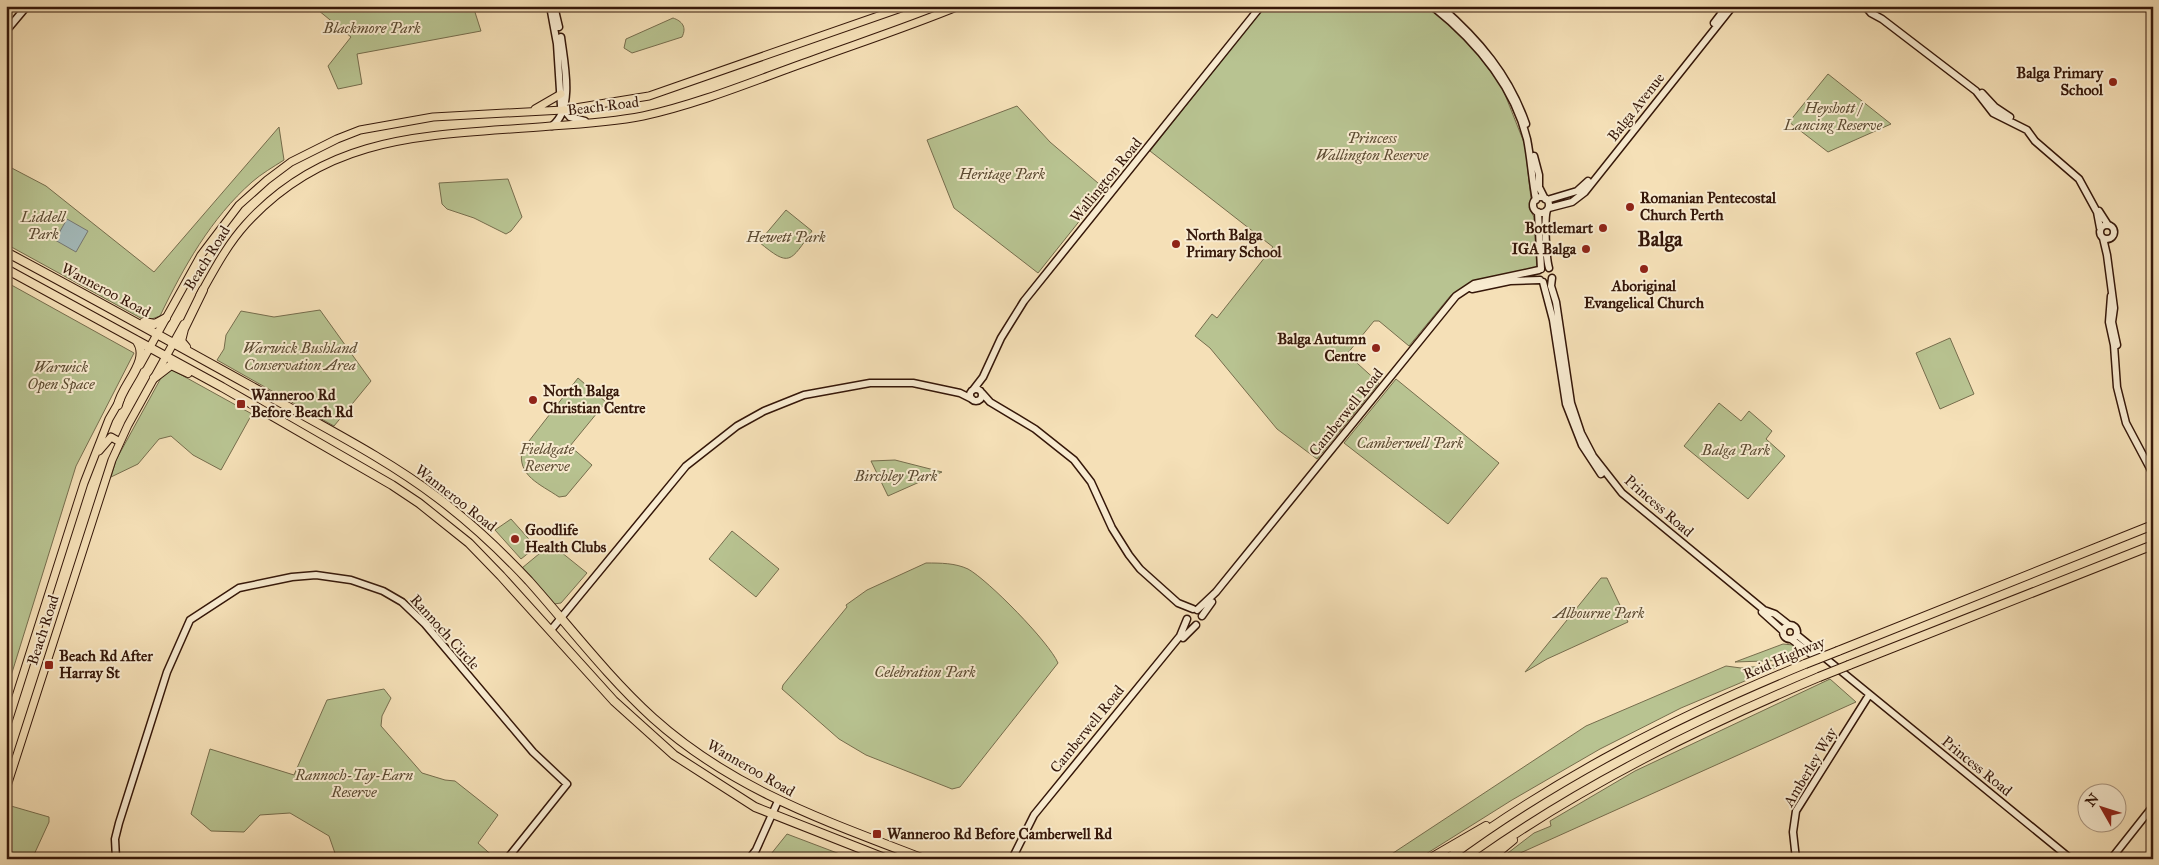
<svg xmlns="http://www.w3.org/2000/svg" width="2159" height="865" font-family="'IM FELL Great Primer',serif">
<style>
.green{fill:#b8c391;stroke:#766d4d}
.water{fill:#a3babb;stroke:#777974}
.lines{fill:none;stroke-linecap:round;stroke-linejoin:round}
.secondary-casing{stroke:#351709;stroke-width:9}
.primary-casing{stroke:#351709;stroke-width:9}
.highway-casing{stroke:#351709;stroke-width:10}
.secondary{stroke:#f8ebd0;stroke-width:6}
.primary{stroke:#f5e0b7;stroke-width:7}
.highway{stroke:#f5e0b7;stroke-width:8}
.highway-bridge-casing{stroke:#351709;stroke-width:10;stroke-linecap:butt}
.highway-bridge{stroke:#f5e0b7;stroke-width:8}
.poi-dot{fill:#8f2418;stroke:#f8ebd0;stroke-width:2}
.labels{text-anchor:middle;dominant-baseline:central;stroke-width:4;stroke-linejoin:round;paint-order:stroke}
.park-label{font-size:15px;font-style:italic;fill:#5c4b32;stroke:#f8ebd0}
.poi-label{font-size:15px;font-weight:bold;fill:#351709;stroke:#f8ebd0;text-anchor:start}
.street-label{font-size:15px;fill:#351709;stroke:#f8ebd0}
.district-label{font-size:20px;font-weight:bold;fill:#351709;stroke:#f8ebd0}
</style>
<rect width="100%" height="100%" fill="#f5e0b7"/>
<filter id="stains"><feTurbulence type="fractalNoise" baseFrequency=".004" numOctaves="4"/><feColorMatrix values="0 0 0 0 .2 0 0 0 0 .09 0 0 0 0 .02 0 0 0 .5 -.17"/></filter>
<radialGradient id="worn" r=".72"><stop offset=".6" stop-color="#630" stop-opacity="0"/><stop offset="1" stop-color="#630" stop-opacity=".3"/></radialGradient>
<path class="green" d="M313,6H473L481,31L357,54L362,84L338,89L328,66L351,37Z
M1265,6H1424L1443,19L1470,44L1502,87L1525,145L1531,199L1529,208L1534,217L1537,272L1477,280L1451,295L1409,346L1379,321H1374L1347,354L1379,383L1317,459L1277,429L1210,348L1195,336L1212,314L1217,318L1273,247L1150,151Z
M673,18C682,21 687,27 682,37L632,53L624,48L626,39Z
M1828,74L1891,124L1828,152L1789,122Z
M1017,106L1050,142L1105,189L1038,273L954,208L927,140Z
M279,127L284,160C273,167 261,174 252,182C211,218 183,268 160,316L146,321L6,244V165L46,186L154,272Z
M508,179L522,217L511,231L506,234L474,218L447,209L442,204L439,183Z
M786,210L812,231C790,262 790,268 759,242Z
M6,282L134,353L76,466L6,692Z
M320,310L371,381L334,426L217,360L224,349L226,335L241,311L274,317Z
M1950,338L1974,394L1940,409L1916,353Z
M167,367L252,414L221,470L193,455L171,436L159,439L138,464L111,477L116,460Z
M578,378L606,402L570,446L592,465L566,496L559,497C540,484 517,476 522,450Z
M1396,379L1499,463L1448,524L1344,443Z
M1719,403L1741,421L1749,411L1772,431L1766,439L1785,456L1748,499L1684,446Z
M895,460L942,472L888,496L871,461Z
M511,519L536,547L521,559L495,530Z
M732,531L779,569L756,597L709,559Z
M551,544L587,573L561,603L554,604L522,568Z
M926,563C941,563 955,563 968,569C988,580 1049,642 1058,663L960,787L952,789L866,755L839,739L782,689L783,685L847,607L846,605L867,590Z
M1601,578H1607L1628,622L1547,659L1525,672Z
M1783,644L1793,645L1802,655L1792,660L1735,662Z
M1785,664L1681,708L1600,749L1512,800L1418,859H1384L1586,726L1726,666L1741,668Z
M1830,679L1856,702L1507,859H1500L1534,833L1551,826L1550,821L1635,771Z
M384,689L391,698L382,716L381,726L422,773L445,780L455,781L498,815L478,843L496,859H337L329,836L290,813L260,815L244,832L211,831L191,814L210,749L294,775L327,700Z
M11,806L49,817V822L32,859H6V817Z
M787,834L853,859H767Z"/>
<path class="water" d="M67,219L88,231L76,252L55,240Z"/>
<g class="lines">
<defs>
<path id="secondary" d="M550,6L557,44L561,106L570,117L585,121
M554,6L559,27
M1432,6C1476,41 1513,84 1527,139C1531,159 1532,180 1536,200
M1440,6C1479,40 1509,75 1526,124
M1865,6L1871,13L1882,19L1976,91L1993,113L2027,130L2035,141L2079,179L2097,212L2100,228
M1714,23L1727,6
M6,31L27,6
M1982,93L1995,107L2010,117
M552,126C575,109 564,62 561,37
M1534,156L1539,175V187L1545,199
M1533 205a8 8 0 1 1 16 0a8 8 0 1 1-16 0Z
M1547,200L1577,191L1588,181
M1549,208L1572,202L1585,192L1733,6
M1547,210C1544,219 1546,258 1549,268
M2099,211L2108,225
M1538,212L1541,269
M2100 232a7 7 0 1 1 14 0a7 7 0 1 1-14 0Z
M2103,238L2107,255L2114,308L2112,322L2117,345
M1552,278L1551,286L1556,302L1571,403L1581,433L1593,456L1622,493L1764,610L1775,614L1789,625
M1543,282L1553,320L1566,404L1582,445L1601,474
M1472,289L1510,281L1540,280
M2111,296L2109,322L2114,345L2117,387L2126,423L2153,474
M970 395a6 6 0 1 1 12 0a6 6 0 1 1-12 0Z
M973,390L983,377L1001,338L1024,301L1261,6
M982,393L990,402L1035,429L1074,460L1091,482L1112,528L1129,555L1140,569L1178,603L1193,609
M1197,610L1216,592L1456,296L1474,284L1539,270
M1762,612L1783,631
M1202,616L1212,602
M1783 632a7 7 0 1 1 14 0a7 7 0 1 1-14 0Z
M551,630L686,466L737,426L764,411L804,395L870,383H913L960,393L972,399
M1797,635L2071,859
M1183,638L1196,625
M1791,639L1818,659
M116,859L115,839L119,823L167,672L190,620L239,588L292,577L316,575L351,580L383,591L402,602L425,624L533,752L567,784L507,859
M749,859L756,850L778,801
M1012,859L1034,815L1180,636L1187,619
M1796,859L1793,832L1796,811L1869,695
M2111,859L2153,806"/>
<path id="primary" d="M535,109L561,94
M200,295C214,270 227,245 246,224C331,130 435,136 551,126C582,124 613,122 643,116C698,104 751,82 804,63C856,44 908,27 959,6
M140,365L201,255L239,205L267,180L291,162L337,139L360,130L433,117L563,110L649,96L907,6
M99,451L111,437L120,442
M6,728L84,483L109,419L120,400
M6,789L112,460L128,425L184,324"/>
<path id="highway" d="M6,252C96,300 186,350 276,400C331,431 388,460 438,498C471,523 501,551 529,581C570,627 607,676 653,718C733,790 826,821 924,859
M6,269L222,387L392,485L419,503L469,543L501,576L614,701L674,755L755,807L887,859
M144,322L155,324L166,318
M186,347L181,341L184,329L203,290
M154,378L171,365L188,373
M118,405C122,384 152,360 136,340
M1838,651L2153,525
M1849,665L2153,545
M1429,859L1486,826
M1447,859C1557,777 1679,716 1805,664
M1478,859C1584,784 1700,727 1819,677
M1490,859L1513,840"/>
</defs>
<use href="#secondary" class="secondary-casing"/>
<use href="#primary" class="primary-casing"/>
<use href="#highway" class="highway-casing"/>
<use href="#secondary" class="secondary"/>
<use href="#primary" class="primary"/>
<use href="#highway" class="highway"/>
<defs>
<path id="highway-bridge" d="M1805,664L1838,651
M1819,677L1849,665"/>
</defs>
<use href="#highway-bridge" class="highway-bridge-casing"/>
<use href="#highway-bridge" class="highway-bridge"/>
</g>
<g class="poi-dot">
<circle cx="2113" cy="82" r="5"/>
<circle cx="1630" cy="207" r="5"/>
<circle cx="1603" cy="228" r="5"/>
<circle cx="1176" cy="244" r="5"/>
<circle cx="1586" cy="249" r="5"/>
<circle cx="1644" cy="269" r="5"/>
<circle cx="1376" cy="348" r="5"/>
<circle cx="533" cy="400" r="5"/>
<rect x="236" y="399" width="10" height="10" rx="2.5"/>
<circle cx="515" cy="539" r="5"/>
<rect x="44" y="660" width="10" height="10" rx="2.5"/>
<rect x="872" y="829" width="10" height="10" rx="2.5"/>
</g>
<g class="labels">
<g class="park-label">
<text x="372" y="28">Blackmore Park</text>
<text x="1833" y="108">Heyshott /<tspan x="1833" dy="17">Lancing Reserve</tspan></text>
<text x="1372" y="138">Princess<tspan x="1372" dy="17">Wallington Reserve</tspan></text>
<text x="1002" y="174">Heritage Park</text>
<text x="43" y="217">Liddell<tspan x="43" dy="17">Park</tspan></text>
<text x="786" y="237">Hewett Park</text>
<text x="300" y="348">Warwick Bushland<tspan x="300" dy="17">Conservation Area</tspan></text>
<text x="61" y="367">Warwick<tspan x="61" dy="17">Open Space</tspan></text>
<text x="1410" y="443">Camberwell Park</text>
<text x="547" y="449">Fieldgate<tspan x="547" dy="17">Reserve</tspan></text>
<text x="1736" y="450">Balga Park</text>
<text x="896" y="476">Birchley Park</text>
<text x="1599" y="613">Albourne Park</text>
<text x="925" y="672">Celebration Park</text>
<text x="354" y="775">Rannoch-Tay-Earn<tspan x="354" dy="17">Reserve</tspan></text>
</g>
<g class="poi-label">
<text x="2103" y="73" text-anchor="end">Balga Primary<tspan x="2103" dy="17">School</tspan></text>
<text x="1640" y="198">Romanian Pentecostal<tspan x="1640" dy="17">Church Perth</tspan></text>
<text x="1593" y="228" text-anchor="end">Bottlemart</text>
<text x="1186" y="235">North Balga<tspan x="1186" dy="17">Primary School</tspan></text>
<text x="1576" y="249" text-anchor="end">IGA Balga</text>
<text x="1644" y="286" text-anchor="middle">Aboriginal<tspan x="1644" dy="17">Evangelical Church</tspan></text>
<text x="1366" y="339" text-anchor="end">Balga Autumn<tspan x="1366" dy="17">Centre</tspan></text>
<text x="543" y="391">North Balga<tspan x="543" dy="17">Christian Centre</tspan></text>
<text x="251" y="395">Wanneroo Rd<tspan x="251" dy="17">Before Beach Rd</tspan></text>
<text x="525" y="530">Goodlife<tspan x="525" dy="17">Health Clubs</tspan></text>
<text x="59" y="656">Beach Rd After<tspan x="59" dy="17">Harray St</tspan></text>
<text x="887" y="834">Wanneroo Rd Before Camberwell Rd</text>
</g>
<g class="street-label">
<text transform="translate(603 106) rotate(-7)">Beach Road</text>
<text transform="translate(1636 107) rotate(-52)">Balga Avenue</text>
<text transform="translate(1106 180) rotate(-51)">Wallington Road</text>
<text transform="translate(207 258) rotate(-58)">Beach Road</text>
<text transform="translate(106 290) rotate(28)">Wanneroo Road</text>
<text transform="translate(1346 412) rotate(-51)">Camberwell Road</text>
<text transform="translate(456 498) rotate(38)">Wanneroo Road</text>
<text transform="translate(1659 506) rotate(41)">Princess Road</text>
<text transform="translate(43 630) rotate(-72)">Beach Road</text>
<text transform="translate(445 632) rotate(48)">Rannoch Circle</text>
<text transform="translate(1784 658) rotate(-23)">Reid Highway</text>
<text transform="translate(1087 729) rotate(-51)">Camberwell Road</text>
<text transform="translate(1977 766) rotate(39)">Princess Road</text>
<text transform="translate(1810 767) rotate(-59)">Amberley Way</text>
<text transform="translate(751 768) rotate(30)">Wanneroo Road</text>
</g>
<g class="district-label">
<text x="1660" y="239">Balga</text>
</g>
</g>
<rect width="2159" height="865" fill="none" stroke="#f5e0b7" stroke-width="25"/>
<rect x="8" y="8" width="2144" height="850" fill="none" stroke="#351709" stroke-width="2.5"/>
<rect x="12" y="12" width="2134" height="840" fill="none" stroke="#351709"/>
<g transform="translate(2102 808) rotate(309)"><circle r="24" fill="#f8ebd0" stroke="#aa9680"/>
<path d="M0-4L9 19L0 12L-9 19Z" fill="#8f2418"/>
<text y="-8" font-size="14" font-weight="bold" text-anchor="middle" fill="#351709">N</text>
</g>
<rect width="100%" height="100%" filter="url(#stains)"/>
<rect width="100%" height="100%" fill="url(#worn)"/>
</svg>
